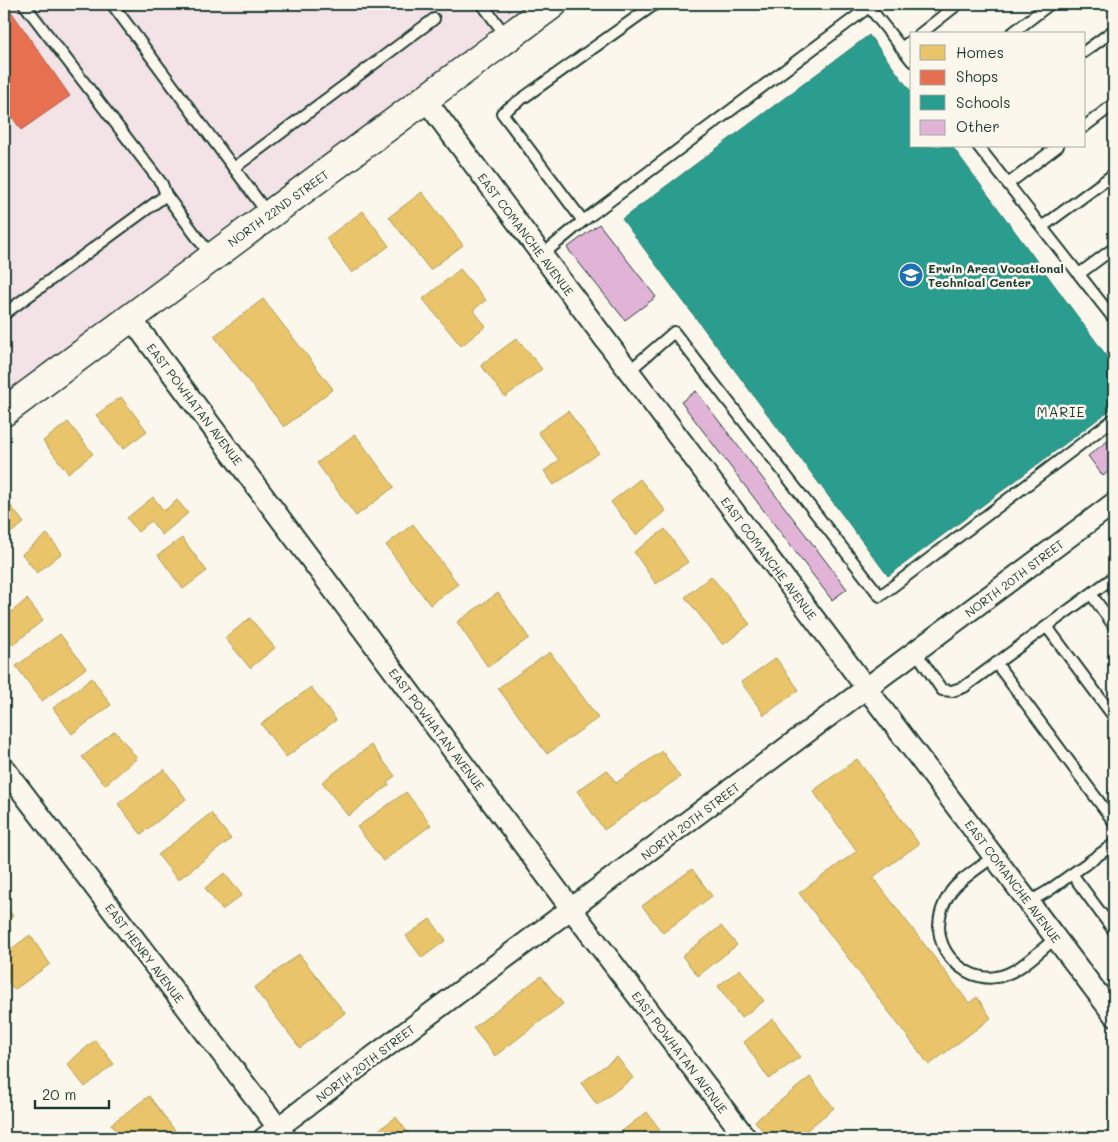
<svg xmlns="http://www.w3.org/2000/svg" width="1118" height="1142" font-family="Mali,sans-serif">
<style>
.built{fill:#f3e3e6}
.homes{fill:#e9c46a;stroke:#ac9c5a}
.shops{fill:#e76f51;stroke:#ab6048}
.schools{fill:#2a9d8f;stroke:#278074}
.building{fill:#e0b3d7;stroke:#1f3d34}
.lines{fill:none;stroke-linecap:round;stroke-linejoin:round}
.lane-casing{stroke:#1f3d34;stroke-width:14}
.street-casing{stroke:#1f3d34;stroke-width:24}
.secondary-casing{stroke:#1f3d34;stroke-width:31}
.lane{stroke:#fbf7ec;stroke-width:10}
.street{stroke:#fbf7ec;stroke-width:20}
.secondary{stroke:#fbf7ec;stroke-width:28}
.labels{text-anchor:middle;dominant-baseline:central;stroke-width:5;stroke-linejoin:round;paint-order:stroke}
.street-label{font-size:12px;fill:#1f3d34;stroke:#fbf7ec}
.poi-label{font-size:12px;font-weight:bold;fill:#1f3d34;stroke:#fbf7ec;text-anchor:start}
.neighbourhood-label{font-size:14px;letter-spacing:1px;fill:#1f3d34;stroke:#fbf7ec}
</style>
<rect width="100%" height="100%" fill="#fbf7ec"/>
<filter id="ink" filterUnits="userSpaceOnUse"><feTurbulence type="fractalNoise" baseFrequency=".02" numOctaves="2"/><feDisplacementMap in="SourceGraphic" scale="10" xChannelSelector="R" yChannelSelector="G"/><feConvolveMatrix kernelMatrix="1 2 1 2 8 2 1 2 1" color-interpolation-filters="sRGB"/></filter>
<g filter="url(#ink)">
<path class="built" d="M4,4H532L4,396Z"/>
<path class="homes" d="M422,192L463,245L430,270L389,217Z
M363,211L389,246L352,273L326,238Z
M460,269L486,300L473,310L486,326L461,346L423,299Z
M263,299L333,389L284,427L214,336Z
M517,338L542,369L505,397L481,365Z
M121,397L147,431L123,449L96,415Z
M568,411L599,453L554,485L544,471L559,460L538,432Z
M68,422L93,454L68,473L43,441Z
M355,434L394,487L356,516L317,463Z
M640,479L666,511L636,535L611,502Z
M4,497L24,523L4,538Z
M153,497L164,511L177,500L188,513L162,535L151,521L138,532L127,518Z
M413,524L458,584L430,605L386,545Z
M665,529L688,562L656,584L634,552Z
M47,534L62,553L37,573L22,554Z
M182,538L207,571L183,589L158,555Z
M711,576L750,624L723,645L685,597Z
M498,593L529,638L488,667L457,622Z
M27,599L43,620L13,645L4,633V618Z
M250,618L275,648L250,668L225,638Z
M60,634L86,668L42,701L16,666Z
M550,652L598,718L547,754L498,688Z
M776,658L799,690L764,715L741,682Z
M92,678L111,705L72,734L53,708Z
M311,687L336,720L286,757L261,724Z
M115,731L137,758L105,785L82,757Z
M371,745L395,776L387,782L389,785L348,816L322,782Z
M662,751L680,777L604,830L577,791L607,770L616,783Z
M857,759L919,844L873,877L969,1003L977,997L991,1018L929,1065L799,893L857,851L813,791Z
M164,769L186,799L141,834L118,804Z
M406,792L431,825L383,861L357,827Z
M211,813L231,839L178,880L158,855Z
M692,869L712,896L663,933L642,906Z
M224,873L242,895L222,910L205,888Z
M4,903L13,916L4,923Z
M430,919L446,940L422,958L406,936Z
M721,926L737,945L698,976L682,956Z
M30,935L50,964L14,990L4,975V954Z
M299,954L345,1013L300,1048L254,988Z
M740,969L764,1001L741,1018L718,986Z
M541,976L563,1004L495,1056L473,1028Z
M773,1019L800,1057L769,1079L744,1042Z
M95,1040L114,1064L85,1087L67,1064Z
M617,1057L633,1078L597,1105L581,1083Z
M810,1077L834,1108L797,1138H768L755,1121Z
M149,1096L179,1136L176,1138H121L111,1124Z
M647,1112L660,1130L650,1138H622L618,1134Z
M396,1117L412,1138H368Z"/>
<path class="shops" d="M6,4L70,96L21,130L4,105V5Z"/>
<path class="schools" d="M869,35L912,93V146H952L1114,366V407L888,576L622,219Z"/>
<path class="building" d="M599,224L656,297L625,320L567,248Z
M696,391L847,589L832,600L681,402Z
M1114,436V467L1103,476L1088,456Z"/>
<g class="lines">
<defs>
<path id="lane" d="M112,4L268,214
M482,4L507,37
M655,4L502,113L583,221L869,7L867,4
M869,7L912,61
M920,34L958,4
M1011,34L1050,4
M901,48L912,40
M1084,52L1114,30
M1084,127L1114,104
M978,146L1114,319
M234,168L434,19
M1008,184L1058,146
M166,195L211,256
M1042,227L1114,174
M542,255L583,221
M1079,274L1114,248
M4,314L166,195L162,184L24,4
M629,371L674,332L880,596L1114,419
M1107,509L1114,519
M1091,594L1114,626
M1047,627L1114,717
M916,652L942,690L952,691L964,687L1114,577
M996,663L1114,822
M994,856C982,866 957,881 950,893C931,922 937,953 966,971C974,976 987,979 996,977C1018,974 1039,951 1056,938
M1072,874L1114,931
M1029,902L1048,891L1114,844"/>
<path id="street" d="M425,99L867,689L1114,1015
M130,317L572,910L746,1138
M4,768L286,1138
M264,1138L1114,503"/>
<path id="secondary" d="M4,412L553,4"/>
</defs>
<use href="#lane" class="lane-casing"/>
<use href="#street" class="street-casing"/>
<use href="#secondary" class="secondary-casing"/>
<use href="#lane" class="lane"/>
<use href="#street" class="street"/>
<use href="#secondary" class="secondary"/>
</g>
</g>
<defs>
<symbol id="school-disc" viewBox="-11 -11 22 22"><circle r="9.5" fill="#1f6fb2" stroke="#fbf7ec"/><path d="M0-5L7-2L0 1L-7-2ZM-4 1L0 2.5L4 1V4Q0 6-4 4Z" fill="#fff"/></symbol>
</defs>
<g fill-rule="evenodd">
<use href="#school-disc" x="897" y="261" width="28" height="28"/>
</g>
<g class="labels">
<g class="street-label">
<text transform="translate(278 208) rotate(-36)">NORTH 22ND STREET</text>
<text transform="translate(526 234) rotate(53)">EAST COMANCHE AVENUE</text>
<text transform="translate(195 404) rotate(53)">EAST POWHATAN AVENUE</text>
<text transform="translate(769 558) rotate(53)">EAST COMANCHE AVENUE</text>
<text transform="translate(1014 578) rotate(-37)">NORTH 20TH STREET</text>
<text transform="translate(437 729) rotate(53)">EAST POWHATAN AVENUE</text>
<text transform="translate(690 821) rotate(-37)">NORTH 20TH STREET</text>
<text transform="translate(1013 881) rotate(53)">EAST COMANCHE AVENUE</text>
<text transform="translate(145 953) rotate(53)">EAST HENRY AVENUE</text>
<text transform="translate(680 1052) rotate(53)">EAST POWHATAN AVENUE</text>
<text transform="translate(365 1063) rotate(-37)">NORTH 20TH STREET</text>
</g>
<g class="poi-label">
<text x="928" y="268">Erwin Area Vocational<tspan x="928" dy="14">Technical Center</tspan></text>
</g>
<g class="neighbourhood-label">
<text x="1061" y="411">MARIE</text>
</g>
</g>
<rect width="1118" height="1142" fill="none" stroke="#fbf7ec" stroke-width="20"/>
<rect x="10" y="10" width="1098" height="1122" fill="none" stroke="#1f3d34" stroke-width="2" filter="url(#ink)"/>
<rect x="910" y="32" width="175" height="115" fill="#fbf7ec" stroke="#a3ada2"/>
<rect x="920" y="45" width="25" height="15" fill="#e9c46a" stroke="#a3ada2"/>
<text x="956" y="58" font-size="15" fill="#1f3d34">Homes</text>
<rect x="920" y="70" width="25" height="15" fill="#e76f51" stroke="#a3ada2"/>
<text x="956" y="82" font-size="15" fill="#1f3d34">Shops</text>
<rect x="920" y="95" width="25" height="15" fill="#2a9d8f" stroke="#a3ada2"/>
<text x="956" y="108" font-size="15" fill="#1f3d34">Schools</text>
<rect x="920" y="120" width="25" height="15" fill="#e0b3d7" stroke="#a3ada2"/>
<text x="956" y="132" font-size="15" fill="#1f3d34">Other</text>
<path d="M35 1100v8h74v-8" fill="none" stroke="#1f3d34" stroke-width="2.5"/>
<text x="42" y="1100" font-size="15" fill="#1f3d34" stroke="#fbf7ec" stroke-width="4" paint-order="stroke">20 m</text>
</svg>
